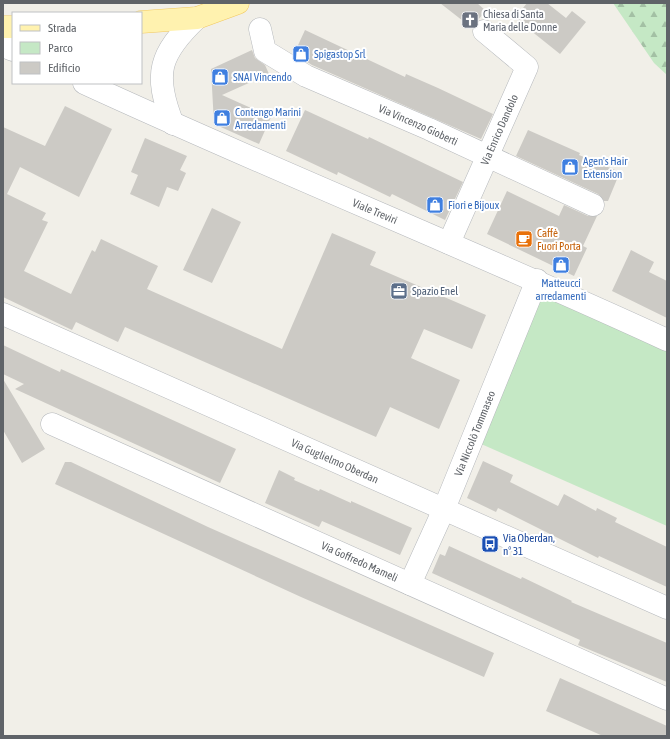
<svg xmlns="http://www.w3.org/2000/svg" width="670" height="739" font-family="'Asap Condensed',sans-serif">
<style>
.forest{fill:url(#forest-firs)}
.green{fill:#c5e8c5}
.building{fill:#cccac5}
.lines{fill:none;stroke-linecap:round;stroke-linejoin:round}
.minor-casing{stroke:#b5b8bc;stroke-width:23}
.major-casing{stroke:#f2c960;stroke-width:23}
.minor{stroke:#fff;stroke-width:22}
.major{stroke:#fff2af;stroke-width:22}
.labels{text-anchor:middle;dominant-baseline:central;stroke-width:4;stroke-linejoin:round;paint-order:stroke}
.worship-label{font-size:11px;fill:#5b616d;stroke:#fff;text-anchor:start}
.shop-label{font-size:11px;fill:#366cbe;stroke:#fff;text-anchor:start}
.street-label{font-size:11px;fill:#5f6368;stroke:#fff}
.food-label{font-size:11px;fill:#c56008;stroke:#fff;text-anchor:start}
.service-label{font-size:11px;fill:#4e5e75;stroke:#fff;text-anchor:start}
.transit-label{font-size:11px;fill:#164399;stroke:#fff;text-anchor:start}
</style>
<defs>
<pattern id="forest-firs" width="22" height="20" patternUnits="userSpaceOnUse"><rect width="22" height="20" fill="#c5e8c5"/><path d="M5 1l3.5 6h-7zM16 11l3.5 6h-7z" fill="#a3c0a4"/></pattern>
</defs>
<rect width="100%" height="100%" fill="#f1efe8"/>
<path class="forest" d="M613,3H667V75L654,63Z"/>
<path class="green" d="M539,292L667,350V526L479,443Z"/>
<path class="building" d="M440,3H477L486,11L475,23L472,28Z
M527,3H547L566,18L572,11L586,22L560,54L515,18Z
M305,30L405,77L406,74L438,88L493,114L481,139L312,65L294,54Z
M252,50L255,58L265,65L269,74L222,95L271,117L259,144L214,124L211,69Z
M65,106L112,129L79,197L20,167L7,194L46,213L42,220L48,222L24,271L71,294L92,250L95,252L101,239L158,266L147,289L282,349L332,233L376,252L370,265L486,315L472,349L424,329L411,358L460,380L439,429L390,407L376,437L125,327L118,342L76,322L72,330L3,297V127L45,146Z
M305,110L368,139L369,137L463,182L445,220L392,194L390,197L338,172L337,175L286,151Z
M528,130L580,153L579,155L620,172L608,201H604L598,194L516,156Z
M145,138L187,156L180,170L186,173L178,191L167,187L159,207L130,194L138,175L131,172Z
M507,191L559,216L564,205L588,216H597L583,246L587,248L574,276L487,234Z
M212,208L241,222L212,283L183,270Z
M631,250L654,262L649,272L667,281V318L612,291Z
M3,345L60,372L61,369L236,449L220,483L15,389L24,384L3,374Z
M3,379L45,449L22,463L3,430Z
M483,461L513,475L510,482L558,506L564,494L596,511L597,508L617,518L615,522L667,547V587L599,556L598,558L498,508L496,512L467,498Z
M65,462H71L208,527L494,653L484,677L301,597L55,484Z
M279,470L295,478L294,480L319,491L320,489L351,503V501L412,528L400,555L322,521L319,527L265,503Z
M449,546L521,579L522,577L572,601L571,602L667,643V682L578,645L580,640L432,573L440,554L445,556Z
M560,678L667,726V736H603L546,711Z"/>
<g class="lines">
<defs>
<g id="minor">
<path id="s1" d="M260,29L265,51L306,76L429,129L593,205"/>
<path d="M3,46L13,50"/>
<path id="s2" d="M84,83C277,172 474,251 667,340"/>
<path d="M173,124C153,74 159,54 197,18"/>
<path id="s3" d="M449,243L527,67L484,31"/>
<path id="s4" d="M3,314L667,608"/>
<path id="s5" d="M52,424L667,699"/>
<path id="s6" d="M410,584L444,509L537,280"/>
</g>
<path id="major" d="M141,22L197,18L238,3
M3,27H13"/>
</defs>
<use href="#minor" class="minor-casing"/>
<use href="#major" class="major-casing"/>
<use href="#minor" class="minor"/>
<use href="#major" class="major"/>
</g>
<defs>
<symbol id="church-square" viewBox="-11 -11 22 22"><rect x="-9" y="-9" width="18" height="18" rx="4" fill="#6b7280" stroke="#fff"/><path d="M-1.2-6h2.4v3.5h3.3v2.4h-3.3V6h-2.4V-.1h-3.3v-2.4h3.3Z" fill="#fff"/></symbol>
<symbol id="shop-square" viewBox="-11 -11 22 22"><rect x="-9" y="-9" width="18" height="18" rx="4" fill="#3f7fe0" stroke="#fff"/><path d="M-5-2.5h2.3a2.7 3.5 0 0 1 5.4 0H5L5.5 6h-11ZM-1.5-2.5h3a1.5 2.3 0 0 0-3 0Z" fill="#fff"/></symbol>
<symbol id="cafe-square" viewBox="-11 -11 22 22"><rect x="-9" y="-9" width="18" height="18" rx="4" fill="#e8710a" stroke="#fff"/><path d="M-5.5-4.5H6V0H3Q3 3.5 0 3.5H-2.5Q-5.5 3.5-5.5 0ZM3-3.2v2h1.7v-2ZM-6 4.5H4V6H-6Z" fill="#fff"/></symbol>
<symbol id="office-square" viewBox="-11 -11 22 22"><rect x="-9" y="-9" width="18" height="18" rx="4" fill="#5c6f8a" stroke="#fff"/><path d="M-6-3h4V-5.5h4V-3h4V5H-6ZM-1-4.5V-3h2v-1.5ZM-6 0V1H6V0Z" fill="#fff"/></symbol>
<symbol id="bus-square" viewBox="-11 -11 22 22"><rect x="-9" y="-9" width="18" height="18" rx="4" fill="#1a4fb4" stroke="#fff"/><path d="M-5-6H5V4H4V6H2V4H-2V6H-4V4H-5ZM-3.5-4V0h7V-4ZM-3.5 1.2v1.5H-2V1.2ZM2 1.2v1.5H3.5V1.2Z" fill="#fff"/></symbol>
</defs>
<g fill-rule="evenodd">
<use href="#church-square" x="460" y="10" width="20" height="20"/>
<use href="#shop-square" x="291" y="44" width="20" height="20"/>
<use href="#shop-square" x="210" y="67" width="20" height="20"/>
<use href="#shop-square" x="212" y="108" width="20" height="20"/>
<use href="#shop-square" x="560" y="157" width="20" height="20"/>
<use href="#shop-square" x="425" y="195" width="20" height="20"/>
<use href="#cafe-square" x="514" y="229" width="20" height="20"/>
<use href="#shop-square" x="551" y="255" width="20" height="20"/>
<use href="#office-square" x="389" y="281" width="20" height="20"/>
<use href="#bus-square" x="480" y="534" width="20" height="20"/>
</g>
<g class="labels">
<g class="worship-label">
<text x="483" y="14">Chiesa di Santa<tspan x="483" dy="13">Maria delle Donne</tspan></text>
</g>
<g class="shop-label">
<text x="314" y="54">Spigastop Srl</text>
<text x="233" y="77">SNAI Vincendo</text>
<text x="235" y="112">Contengo Marini<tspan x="235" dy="13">Arredamenti</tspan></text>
<text x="583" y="161">Agen's Hair<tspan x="583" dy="13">Extension</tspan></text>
<text x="448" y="205">Fiori e Bijoux</text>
<text x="561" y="283" text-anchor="middle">Matteucci<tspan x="561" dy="13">arredamenti</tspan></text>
</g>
<g class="street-label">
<text stroke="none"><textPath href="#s1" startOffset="193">Via Vincenzo Gioberti</textPath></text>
<text stroke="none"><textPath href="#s3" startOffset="124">Via Enrico Dandolo</textPath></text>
<text stroke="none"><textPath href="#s2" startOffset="318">Viale Treviri</textPath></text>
<text stroke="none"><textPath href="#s6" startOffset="164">Via Niccolò Tommaseo</textPath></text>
<text stroke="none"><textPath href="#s4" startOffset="363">Via Guglielmo Oberdan</textPath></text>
<text stroke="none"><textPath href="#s5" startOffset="337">Via Goffredo Mameli</textPath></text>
</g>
<g class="food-label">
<text x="537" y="233">Caffè<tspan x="537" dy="13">Fuori Porta</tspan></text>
</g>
<g class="service-label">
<text x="412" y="291">Spazio Enel</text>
</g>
<g class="transit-label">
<text x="503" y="538">Via Oberdan,<tspan x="503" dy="13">n° 31</tspan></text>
</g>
</g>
<rect width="670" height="739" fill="none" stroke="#5f6368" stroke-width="8"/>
<rect x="12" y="12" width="130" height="72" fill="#ffffff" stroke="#bfc1c3"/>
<rect x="20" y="25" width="20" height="6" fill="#fff2af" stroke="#bfc1c3"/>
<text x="48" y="32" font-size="12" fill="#5f6368">Strada</text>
<rect x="20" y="42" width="20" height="12" fill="#c5e8c5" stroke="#bfc1c3"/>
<text x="48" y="52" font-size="12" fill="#5f6368">Parco</text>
<rect x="20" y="62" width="20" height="12" fill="#cccac5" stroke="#bfc1c3"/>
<text x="48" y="72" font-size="12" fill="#5f6368">Edificio</text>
</svg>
